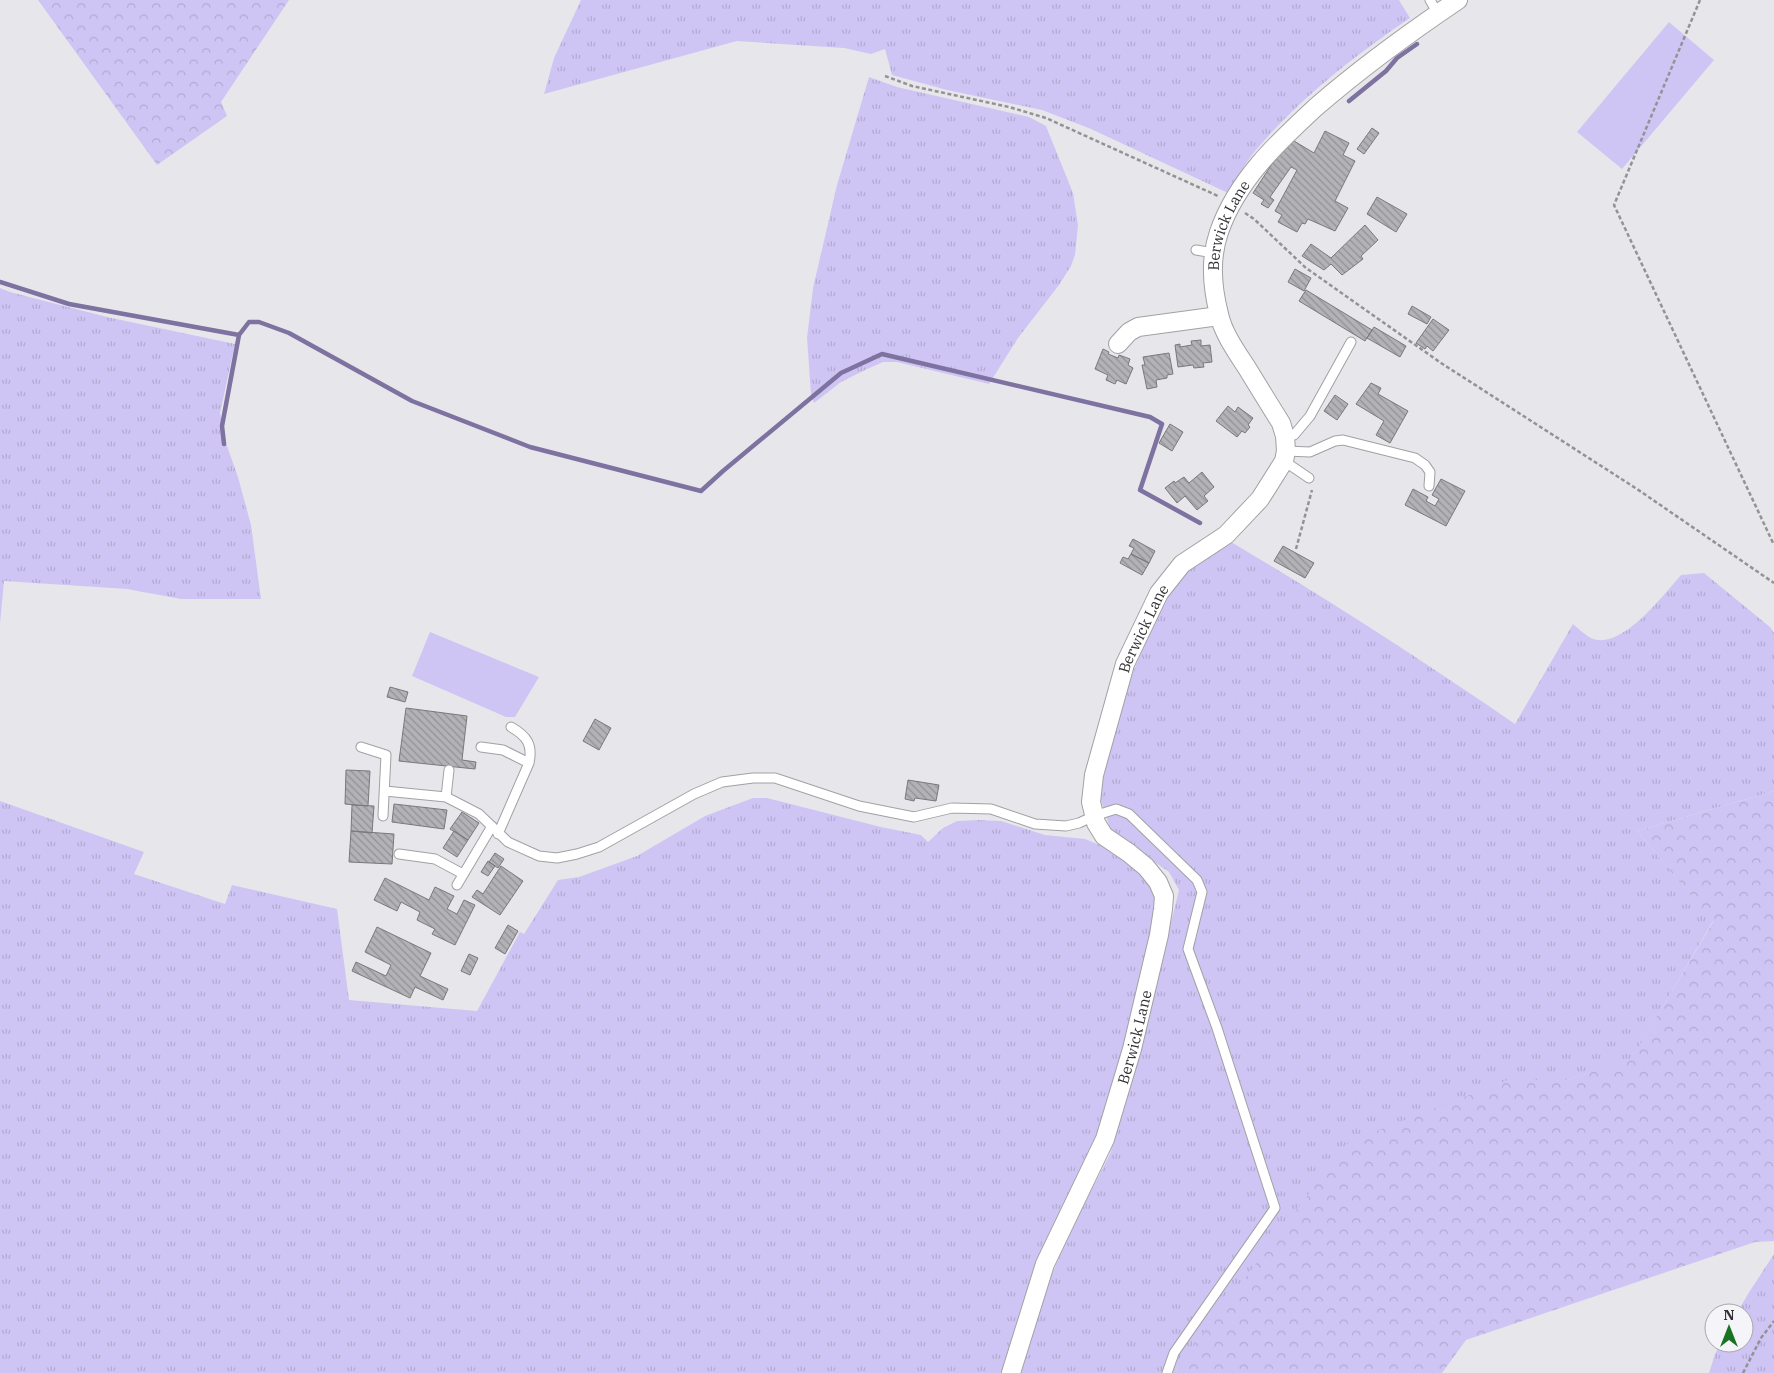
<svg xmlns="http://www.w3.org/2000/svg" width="1774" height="1373" font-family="'IBM Plex Serif',serif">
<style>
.grass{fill:url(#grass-tufts)}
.forest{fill:url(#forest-crowns)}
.garden{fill:#cfc5f4}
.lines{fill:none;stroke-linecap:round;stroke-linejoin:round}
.stream{stroke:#7d72a0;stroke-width:4.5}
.building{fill:url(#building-back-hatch);stroke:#79787b}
.lane-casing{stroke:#a1a1a4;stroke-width:11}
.street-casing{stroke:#a1a1a4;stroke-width:20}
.path{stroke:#939295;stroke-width:2.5;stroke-dasharray:4 2.5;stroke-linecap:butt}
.lane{stroke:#fff;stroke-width:9}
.street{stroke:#fff;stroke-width:18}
.labels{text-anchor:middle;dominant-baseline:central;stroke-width:5;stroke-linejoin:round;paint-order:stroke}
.street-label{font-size:15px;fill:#323133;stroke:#f5f4f8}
</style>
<defs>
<pattern id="grass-tufts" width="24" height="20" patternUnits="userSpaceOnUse" patternTransform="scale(1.25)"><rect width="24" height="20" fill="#cfc5f4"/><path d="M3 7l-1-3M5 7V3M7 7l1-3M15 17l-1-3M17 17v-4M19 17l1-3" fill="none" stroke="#b2aad2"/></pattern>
<pattern id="forest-crowns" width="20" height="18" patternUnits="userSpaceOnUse" patternTransform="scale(1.25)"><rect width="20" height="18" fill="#cfc5f4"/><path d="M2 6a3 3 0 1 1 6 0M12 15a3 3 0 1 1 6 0" fill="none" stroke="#b2aad2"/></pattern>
<pattern id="building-back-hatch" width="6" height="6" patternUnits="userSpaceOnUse" patternTransform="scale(1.25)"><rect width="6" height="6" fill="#b3b2b6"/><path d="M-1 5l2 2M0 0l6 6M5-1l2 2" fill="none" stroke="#929195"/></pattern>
</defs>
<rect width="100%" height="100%" fill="#e7e7eb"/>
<path class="grass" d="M581,0H1399L1410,18C1354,56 1299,99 1255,151C1245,163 1237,179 1228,193L1091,129L1042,110L947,90L892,75L885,49L871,54L844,48L737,41L544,94L554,58Z
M869,77L897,87L1029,117L1046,126L1073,193L1078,225L1075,255L1071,266L1059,285L1018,338L989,384L897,362H883L865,370L841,382L814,403L811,394L807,338L813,288L837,185Z
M0,288L10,292L107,317L235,344L220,413L227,446L238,477L251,525L261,599H181L127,589L4,581L0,624Z
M1231,542C1328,599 1422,660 1515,724L1573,624C1578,628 1585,635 1591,638C1621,652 1664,594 1681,575L1704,573L1770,627L1774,633V791L1637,831L1713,921L1631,1061L1566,1080H1508L1177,1368L1176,1373H1021L1048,1283L1073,1226L1110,1154L1130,1089L1179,890L1169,872L1123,840L1110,828L1099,794L1109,751L1129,683L1155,616L1171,590L1189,568Z
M753,798H767L881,827L921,835L928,842L943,828L957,821L978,820L1001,821L1045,835L1085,839L1107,848L1140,872L1155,893L1158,919L1145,973L1099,1136L1004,1373H0V801L144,852L134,874L225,904L232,885L337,909L349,1000L477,1011L520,932L524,934L558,880L579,877L637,856L705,816Z
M1774,1254V1373H1709L1715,1354L1721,1343H1744V1313H1737L1748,1294Z"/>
<path class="forest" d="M38,0H289L221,102L227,116L157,165Z
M1774,791V1241L1755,1242L1466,1340L1442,1373H1176L1177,1368L1348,1142L1508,1080H1566L1631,1060L1713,922L1637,831Z"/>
<path class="garden" d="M1669,22L1714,60L1622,169L1577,132Z
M430,632L539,677L515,717H506L412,676Z"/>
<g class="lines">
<path class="stream" d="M1349,101L1386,71L1397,58L1417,44
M0,282L69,304L239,335
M224,444L222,426L239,335L249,322H259L289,333L412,401L530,447L701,491L723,471L841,373L882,354L1150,417L1162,424L1140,490L1200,523"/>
</g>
<path class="building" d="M1372,128L1379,133L1364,154L1357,149Z
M1325,131L1349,143L1343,155L1355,161L1335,201L1348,208L1335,231L1308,219L1305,224L1302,223L1297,232L1278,222L1282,215L1275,211L1297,170L1291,167L1270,197L1274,200L1268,208L1261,204L1264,200L1253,193L1289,138L1314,153Z
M1377,197L1407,214L1396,232L1367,214Z
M1365,225L1378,240L1361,256L1363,259L1342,275L1331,264L1324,270L1302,256L1311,244L1331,258Z
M1295,269L1311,278L1304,291L1288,282Z
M1306,290L1372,330L1365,341L1299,301Z
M1412,306L1431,317L1427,324L1408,314Z
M1433,319L1449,330L1433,351L1427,346L1425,349L1416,343Z
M1374,327L1406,346L1400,357L1367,338Z
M1201,340V346L1210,345L1212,362L1203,363L1204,367L1194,368L1193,365L1178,367L1175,345L1180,344V347L1192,345L1191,341Z
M1103,349L1109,352L1108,354L1118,358L1119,355L1130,359L1128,365L1133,368L1126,384L1117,380L1115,384L1106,380L1108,375L1095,369Z
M1169,353L1173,374L1167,375V378L1156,380L1157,387L1147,389L1142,365H1145L1143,357Z
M1371,383L1381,388L1378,394L1408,411L1390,443L1376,435L1384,421L1356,404Z
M1335,395L1348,404L1337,420L1324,411Z
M1228,406L1235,412L1238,407L1253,418L1248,425L1250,427L1245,433L1242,431L1237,437L1216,421Z
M1170,424L1183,432L1172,451L1159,443Z
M1202,472L1214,487L1204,496L1208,501L1197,510L1185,496L1177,503L1165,488L1174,481L1175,483L1184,477L1189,483Z
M1441,479L1465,491L1446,526L1405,505L1413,489L1428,497L1426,501L1435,506L1439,499L1432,495Z
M1133,539L1155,551L1149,563L1131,554L1134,548L1129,546Z
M1283,546L1314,563L1305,578L1274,561Z
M1131,554L1149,563L1142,575L1120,563L1123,557L1128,559Z
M390,687L408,692L405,702L387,697Z
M406,708L467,716L462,760L476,762L475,769L399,761Z
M595,719L611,728L599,750L583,741Z
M346,770L370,771L368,806L345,804Z
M908,780L939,785L936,801L915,798L914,801L905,799Z
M394,804L447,810L444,829L392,822Z
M352,805L374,806L372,833L351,831Z
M462,812L479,823L468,840L450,829Z
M351,831L394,834L392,864L349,862Z
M454,831L468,840L457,857L443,848Z
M495,853L504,859L498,868L489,862Z
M488,861L495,866L488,876L481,872Z
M501,866L523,881L500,915L472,897L477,890L483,894Z
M385,878L429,900L435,887L454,896L447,909L457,914L464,900L475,905L455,945L432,934L435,929L417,920L420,912L401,902L397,911L374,900Z
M508,925L518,931L505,954L495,948Z
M377,927L431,953L420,976L448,989L443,1000L415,987L410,998L352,971L356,962L386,976L391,965L365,952Z
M469,954L478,958L470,975L461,971Z"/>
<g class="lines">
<defs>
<path id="lane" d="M1430,0L1438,14
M1196,250L1214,253
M1285,436L1294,435L1310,416L1351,342
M1286,451L1310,452L1335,441L1343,440L1415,458L1425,465L1430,472L1429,486
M1284,461L1309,478
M361,747L386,755L383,816
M481,747L503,750L529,763
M385,791L446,797L479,814L508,842L539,856L557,858L577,854L599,847L694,794L722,782L753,778H775L859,806L914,817L952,808L991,809L1035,824L1066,826L1079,823L1094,816L1116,809L1129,814L1197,880L1202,892L1188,949L1217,1028L1275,1208L1174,1353L1167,1373
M446,797L449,770
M498,834L529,763C533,745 527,736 511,727
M399,854L435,859L463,874
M457,885L492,826"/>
<g id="street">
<path d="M1118,344L1129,332L1138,327L1219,316"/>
<path id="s1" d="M1011,1373L1045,1264L1105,1139L1132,1049L1159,935L1163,909L1164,896L1158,882L1146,867L1129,853L1104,836L1096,823L1091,802L1094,775L1125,664L1159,593L1182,564L1226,535L1260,499L1284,461L1286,451L1285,436L1281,423C1269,404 1258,386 1247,368C1236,351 1223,333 1219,314C1212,287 1210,258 1219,232C1237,180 1277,143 1316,107C1361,68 1409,33 1458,0"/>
</g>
</defs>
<use href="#lane" class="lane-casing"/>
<use href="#street" class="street-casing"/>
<path class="path" d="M1700,0L1614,205L1774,545
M885,76L912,86L1009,107L1046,118L1218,196
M1245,213L1254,219L1306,268L1441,363L1637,489L1774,583
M1296,549L1312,490
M1743,1373L1761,1338L1774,1321"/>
<use href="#lane" class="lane"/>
<use href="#street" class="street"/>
</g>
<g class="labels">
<g class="street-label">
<text stroke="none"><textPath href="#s1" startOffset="1289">Berwick Lane</textPath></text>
<text stroke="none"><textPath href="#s1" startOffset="809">Berwick Lane</textPath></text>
<text stroke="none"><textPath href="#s1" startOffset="359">Berwick Lane</textPath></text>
</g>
</g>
<g transform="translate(1729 1328)"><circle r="24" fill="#f5f4f8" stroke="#a7a6a9"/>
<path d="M0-4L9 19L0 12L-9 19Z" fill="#187423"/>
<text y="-8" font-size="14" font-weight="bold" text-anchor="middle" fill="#323133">N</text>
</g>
</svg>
